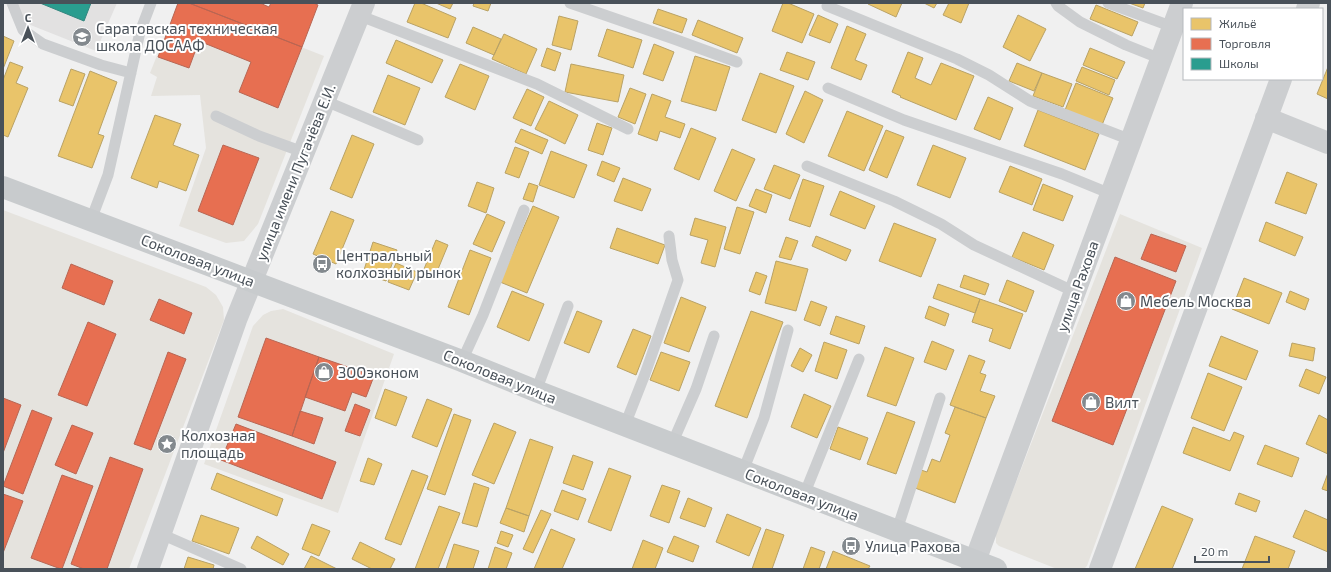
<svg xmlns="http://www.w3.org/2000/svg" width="1331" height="572" font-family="'Exo 2',sans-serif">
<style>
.commercial{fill:#e5e3de}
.education{fill:#e2e1e1}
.homes{fill:#e9c46a;stroke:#b9a265}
.shops{fill:#e76f51;stroke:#b86653}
.schools{fill:#2a9d8f;stroke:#33867f}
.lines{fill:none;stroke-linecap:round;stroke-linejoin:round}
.lane{stroke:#ccced0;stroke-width:11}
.street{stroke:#ccced0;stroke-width:22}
.primary{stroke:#c8cbcd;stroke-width:22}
.labels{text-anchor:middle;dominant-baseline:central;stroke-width:4;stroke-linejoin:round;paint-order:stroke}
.poi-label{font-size:15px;fill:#495159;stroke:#fff;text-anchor:start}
.street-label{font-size:15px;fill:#495159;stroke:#fff}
</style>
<rect width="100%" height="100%" fill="#f0f0f0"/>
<path class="commercial" d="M178,3H189L324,56L258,224L244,241L226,243L179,226L206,148L200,95L151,96L157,77L150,73Z
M3,210L206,287L216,295L223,307L224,320L129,569H3Z
M1120,214L1202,248L1087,566L1084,569H1057L999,546L996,543V534Z
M283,309L394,354L338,513L204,464L253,326L263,315L271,311Z"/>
<path class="education" d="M15,3H117L96,51L28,24Z"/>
<path class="homes" d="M415,3H421L456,18L448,38L407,22Z
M436,3H453L450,9Z
M474,3H491L488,11L473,6Z
M783,3H788L814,14L802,43L772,31Z
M869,3H902L896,17L868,4Z
M924,3H937L934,8Z
M949,3H969L961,23L943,15Z
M1129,3H1145L1143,8Z
M1096,5L1138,22L1132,36L1090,19Z
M658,9L687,19L682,33L653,23Z
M818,15L838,24L830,43L809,35Z
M1018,15L1046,29L1030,61L1003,47Z
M559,16L578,21L571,50L552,45Z
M698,20L743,38L737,53L692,35Z
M847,26L866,34L855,60L867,65L861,80L831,68Z
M473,27L501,39L494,55L466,43Z
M607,29L642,40L633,68L598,56Z
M504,34L537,49L526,74L492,59Z
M3,36L14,41L3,69Z
M396,40L443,60L432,83L386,63Z
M654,44L674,52L663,81L643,74Z
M547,48L561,53L555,71L541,66Z
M1090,48L1125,62L1117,79L1083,65Z
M787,52L815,62L808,80L780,70Z
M908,52L923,58L915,78L931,85L941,63L974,76L956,120L900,97L901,96L892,92Z
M695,56L730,67L716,111L681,101Z
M10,62L23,67L16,83L28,88L8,137L3,135V80Z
M1017,63L1042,73L1034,91L1009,81Z
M460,64L489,76L475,110L445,97Z
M571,64L624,75L618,102L565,92Z
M1082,67L1115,80L1109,95L1076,81Z
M1328,67V99L1317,94Z
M71,69L85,74L73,106L59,101Z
M90,71L117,82L98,134L104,136L92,168L58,156Z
M760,73L794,86L776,133L742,120Z
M1042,73L1072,84L1063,107L1033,96Z
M388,75L420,88L405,125L373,112Z
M1076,83L1113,98L1102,125L1065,110Z
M630,88L646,94L635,124L618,117Z
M527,89L544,97L531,126L513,118Z
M805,91L823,100L804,143L786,134Z
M652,94L671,101L665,117L685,124L680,138L660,131L657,141L638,134Z
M988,97L1013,108L1000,140L974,129Z
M549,101L578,115L565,144L535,129Z
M1038,110L1099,134L1085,170L1024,146Z
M847,111L883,126L864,171L828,156Z
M155,115L181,124L173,145L199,155L186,191L159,181L157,188L131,178Z
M597,123L612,128L603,155L588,150Z
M691,128L716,138L699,180L674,169Z
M521,129L548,140L542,154L515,142Z
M886,130L904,137L887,178L869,170Z
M352,135L374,144L352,198L330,189Z
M933,145L966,158L950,198L917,185Z
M515,147L529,152L519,178L505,173Z
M732,149L755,159L736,201L714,191Z
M551,151L587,165L574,198L539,185Z
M602,161L620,168L614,182L597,175Z
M774,165L800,175L790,199L764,189Z
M1010,166L1042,179L1032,205L999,192Z
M1287,172L1317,184L1306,214L1275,203Z
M623,178L651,189L642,211L614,201Z
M803,179L824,186L810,227L789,220Z
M477,182L494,188L486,213L468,206Z
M529,183L538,186L533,202L523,199Z
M1043,184L1073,196L1063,221L1033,210Z
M756,189L772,195L766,213L749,206Z
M840,191L875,206L865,229L830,215Z
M533,206L559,217L527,293L500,282Z
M737,207L754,212L740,254L724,249Z
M331,211L354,220L336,264L313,254Z
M487,214L505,222L492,252L473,244Z
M695,218L726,227L715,267L701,263L708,240L690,235Z
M1266,222L1303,237L1295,256L1259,241Z
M894,223L936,239L921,277L879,261Z
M617,228L665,245L658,264L610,248Z
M1023,232L1054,245L1044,270L1012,257Z
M816,236L851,250L846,261L812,246Z
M786,237L798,241L791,260L779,257Z
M436,240L448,245L436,274L424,269Z
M373,242L397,250L386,281L363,273Z
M470,250L491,258L469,315L448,307Z
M776,261L808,269L796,311L765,303Z
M396,263L417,272L409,290L388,282Z
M756,272L767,276L760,295L749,291Z
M964,275L989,284L985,295L960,287Z
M1244,278L1282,293L1269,324L1232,309Z
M1007,280L1034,291L1026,312L999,301Z
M938,284L980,299L975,313L933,298Z
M512,291L544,304L529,341L497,327Z
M1290,291L1309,299L1305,310L1286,302Z
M681,297L706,307L689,352L664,343Z
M980,299L1023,314L1010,349L989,341L993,329L972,322Z
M811,301L827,307L820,326L804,320Z
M929,306L949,314L945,326L925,318Z
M577,311L602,321L589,353L564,343Z
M751,311L783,322L747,418L715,406Z
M836,316L865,326L859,344L830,334Z
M633,329L651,336L636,375L617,367Z
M1221,336L1258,351L1246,380L1209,366Z
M932,341L954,350L946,370L924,362Z
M824,342L847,350L837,379L815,371Z
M1292,343L1315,348L1313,361L1289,356Z
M885,347L914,358L896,406L867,396Z
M800,348L812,355L803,372L791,366Z
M661,352L690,362L679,391L650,380Z
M969,355L985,361L980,373L986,375L980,391L995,396L986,418L950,405Z
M1306,369L1326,377L1319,394L1299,386Z
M1208,373L1242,387L1224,431L1191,418Z
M385,389L407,397L396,426L375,418Z
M804,394L831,406L817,438L791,427Z
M427,399L452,409L437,447L412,437Z
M955,407L986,418L955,503L915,488L921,470L927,472L932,459L940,462L950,435L945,433Z
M887,412L915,422L896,474L867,464Z
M454,414L471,420L445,495L427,489Z
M1319,415L1328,420V454L1306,444Z
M494,423L516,432L494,484L472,475Z
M838,427L868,438L860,460L830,449Z
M1193,427L1230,441L1234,432L1244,436L1230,471L1183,453Z
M530,439L553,447L529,516L506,508Z
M1265,445L1299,458L1292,477L1257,464Z
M573,455L593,462L583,490L563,483Z
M368,458L382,464L374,485L360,481Z
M609,468L631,476L611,531L588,522Z
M412,470L428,476L401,545L385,539Z
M217,473L283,499L277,516L211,489Z
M1328,473V491L1322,489Z
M474,483L489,488L477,527L462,523Z
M662,485L680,491L669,523L650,516Z
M562,490L586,499L578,520L554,511Z
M1239,493L1260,501L1256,512L1235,504Z
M688,498L712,508L705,527L680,518Z
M439,506L460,513L438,569H415Z
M1162,506L1193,519L1172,569H1135Z
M506,508L529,516L524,532L500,523Z
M541,510L551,514L533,553L523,549Z
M1305,510L1328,520V552L1293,537Z
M727,514L761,528L749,556L716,542Z
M201,515L239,528L229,554L192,541Z
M312,524L330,531L319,556L302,549Z
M551,529L575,539L562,569H534Z
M766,529L784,535L772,569H752Z
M501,531L513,535L508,547L497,543Z
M257,536L289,554L283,565L251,548Z
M674,536L699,546L693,562L667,552Z
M1255,536L1295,551L1288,569H1242Z
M643,540L663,548L655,569H632Z
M360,542L395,559L390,569H372L352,559Z
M454,544L479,551L473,569H446Z
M495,547L512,553L506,569H488Z
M811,547L825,552L819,569H803Z
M833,551L870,566L868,569H826Z
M311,556L337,569H304Z
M188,557L214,565L213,569H184Z"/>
<path class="shops" d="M178,3H189L302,47L278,108L239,92L251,62L199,41L189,68L158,57Z
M189,3H260L269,7L271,3H313L318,5L302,47Z
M223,145L259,158L233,225L198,211Z
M1151,234L1186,246L1176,272L1141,259Z
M1115,257L1176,281L1113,445L1052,421Z
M71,264L113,281L104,305L62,288Z
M159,299L192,313L184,334L150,320Z
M88,322L116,334L87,406L58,395Z
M266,338L319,357L292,436L238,417Z
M168,352L186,359L151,450L134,444Z
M319,357L374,376L366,397L352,392L345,411L305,397Z
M3,398L21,405L3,453Z
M355,404L370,410L360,436L345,431Z
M32,410L52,418L23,494L3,486Z
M300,411L323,418L314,444L292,436Z
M236,424L336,462L322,499L221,460Z
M72,425L93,433L76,474L55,465Z
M110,457L143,469L107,569H84L71,564Z
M62,475L93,486L62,569H61L31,558Z
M3,494L23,501L3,553Z"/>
<path class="schools" d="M40,3H91L84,21Z"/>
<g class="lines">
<path class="lane" d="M12,3L23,30L43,44L101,65L131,73
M570,3L674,39L737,62
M1056,3L1058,6L1080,22L1126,45L1161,59
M1108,3L1173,27
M827,6L957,59L989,75L1030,101L1131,140
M358,15L537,84L628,129
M828,88L904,120L1062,174L1111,194
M323,100L418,140
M216,116L259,136L303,152
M807,166L894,201L941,224L974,245L1075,292
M91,220L108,175L140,32L151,3
M462,361L483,315L524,210
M536,391L568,306
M625,425L645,374L678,280L672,260L669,236
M672,444L696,389L714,336
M743,471L764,418L788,330
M804,495L859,359
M897,530L940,398
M161,534L241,569"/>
<path class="street" d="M1307,9L1309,3
M1266,118L1328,143
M148,569L236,320L364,3
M972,569L1182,3
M1100,569L1281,79"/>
<path class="primary" d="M3,187L462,361L536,391L996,569"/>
</g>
<defs>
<symbol id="university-disc" viewBox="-11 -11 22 22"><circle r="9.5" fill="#83898e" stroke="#fff"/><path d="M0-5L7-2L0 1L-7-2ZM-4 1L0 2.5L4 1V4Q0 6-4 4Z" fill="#fff"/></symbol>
<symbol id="bus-disc" viewBox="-11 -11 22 22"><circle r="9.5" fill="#83898e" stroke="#fff"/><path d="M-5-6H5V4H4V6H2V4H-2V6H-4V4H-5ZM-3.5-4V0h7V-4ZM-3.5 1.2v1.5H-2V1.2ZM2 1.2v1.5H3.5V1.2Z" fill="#fff"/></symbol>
<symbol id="shop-disc" viewBox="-11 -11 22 22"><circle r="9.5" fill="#83898e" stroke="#fff"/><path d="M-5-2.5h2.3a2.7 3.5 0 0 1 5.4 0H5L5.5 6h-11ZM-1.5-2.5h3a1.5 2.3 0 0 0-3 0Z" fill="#fff"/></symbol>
<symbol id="sight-disc" viewBox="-11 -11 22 22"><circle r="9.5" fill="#83898e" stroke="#fff"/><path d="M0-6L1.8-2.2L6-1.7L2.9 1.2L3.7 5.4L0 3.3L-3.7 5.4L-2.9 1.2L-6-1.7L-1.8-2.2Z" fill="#fff"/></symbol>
</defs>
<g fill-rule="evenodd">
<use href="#university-disc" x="71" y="26" width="22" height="22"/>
<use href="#bus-disc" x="311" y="253" width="22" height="22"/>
<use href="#shop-disc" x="1115" y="290" width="22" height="22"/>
<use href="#shop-disc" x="313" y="361" width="22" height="22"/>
<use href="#shop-disc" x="1080" y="391" width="22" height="22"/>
<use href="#sight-disc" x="156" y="433" width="22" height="22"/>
<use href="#bus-disc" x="840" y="535" width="22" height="22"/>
</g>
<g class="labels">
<g class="poi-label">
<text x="96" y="28">Саратовская техническая<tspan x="96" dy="17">школа ДОСААФ</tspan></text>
<text x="336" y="255">Центральный<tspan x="336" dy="17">колхозный рынок</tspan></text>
<text x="1140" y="301">Мебель Москва</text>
<text x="338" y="372">ЗООэконом</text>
<text x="1105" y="402">Вилт</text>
<text x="181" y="435">Колхозная<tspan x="181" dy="17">площадь</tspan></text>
<text x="865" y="546">Улица Рахова</text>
</g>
<g class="street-label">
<text transform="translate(295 172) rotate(-68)">улица имени Пугачёва Е.И.</text>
<text transform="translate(198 260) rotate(21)">Соколовая улица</text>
<text transform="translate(1077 286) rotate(-70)">улица Рахова</text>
<text transform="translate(500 376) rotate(22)">Соколовая улица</text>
<text transform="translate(802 494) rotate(21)">Соколовая улица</text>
</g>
</g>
<rect width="1331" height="572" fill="none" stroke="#495159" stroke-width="8"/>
<rect x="1183" y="8" width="140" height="72" fill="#ffffff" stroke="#b6b9bd"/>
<rect x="1191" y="18" width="20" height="12" fill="#e9c46a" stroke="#b6b9bd"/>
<text x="1219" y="28" font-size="12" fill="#495159">Жильё</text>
<rect x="1191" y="38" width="20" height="12" fill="#e76f51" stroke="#b6b9bd"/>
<text x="1219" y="48" font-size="12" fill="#495159">Торговля</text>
<rect x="1191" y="58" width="20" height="12" fill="#2a9d8f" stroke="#b6b9bd"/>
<text x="1219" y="68" font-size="12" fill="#495159">Школы</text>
<g transform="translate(28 28)" stroke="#ffffff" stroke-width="3" paint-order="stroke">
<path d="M0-3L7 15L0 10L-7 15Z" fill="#495159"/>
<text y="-6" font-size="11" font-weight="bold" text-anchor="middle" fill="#495159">С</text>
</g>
<path d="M1195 556v6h74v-6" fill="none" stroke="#495159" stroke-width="2"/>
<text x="1201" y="556" font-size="12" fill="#495159" stroke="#ffffff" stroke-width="3" paint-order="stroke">20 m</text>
</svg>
